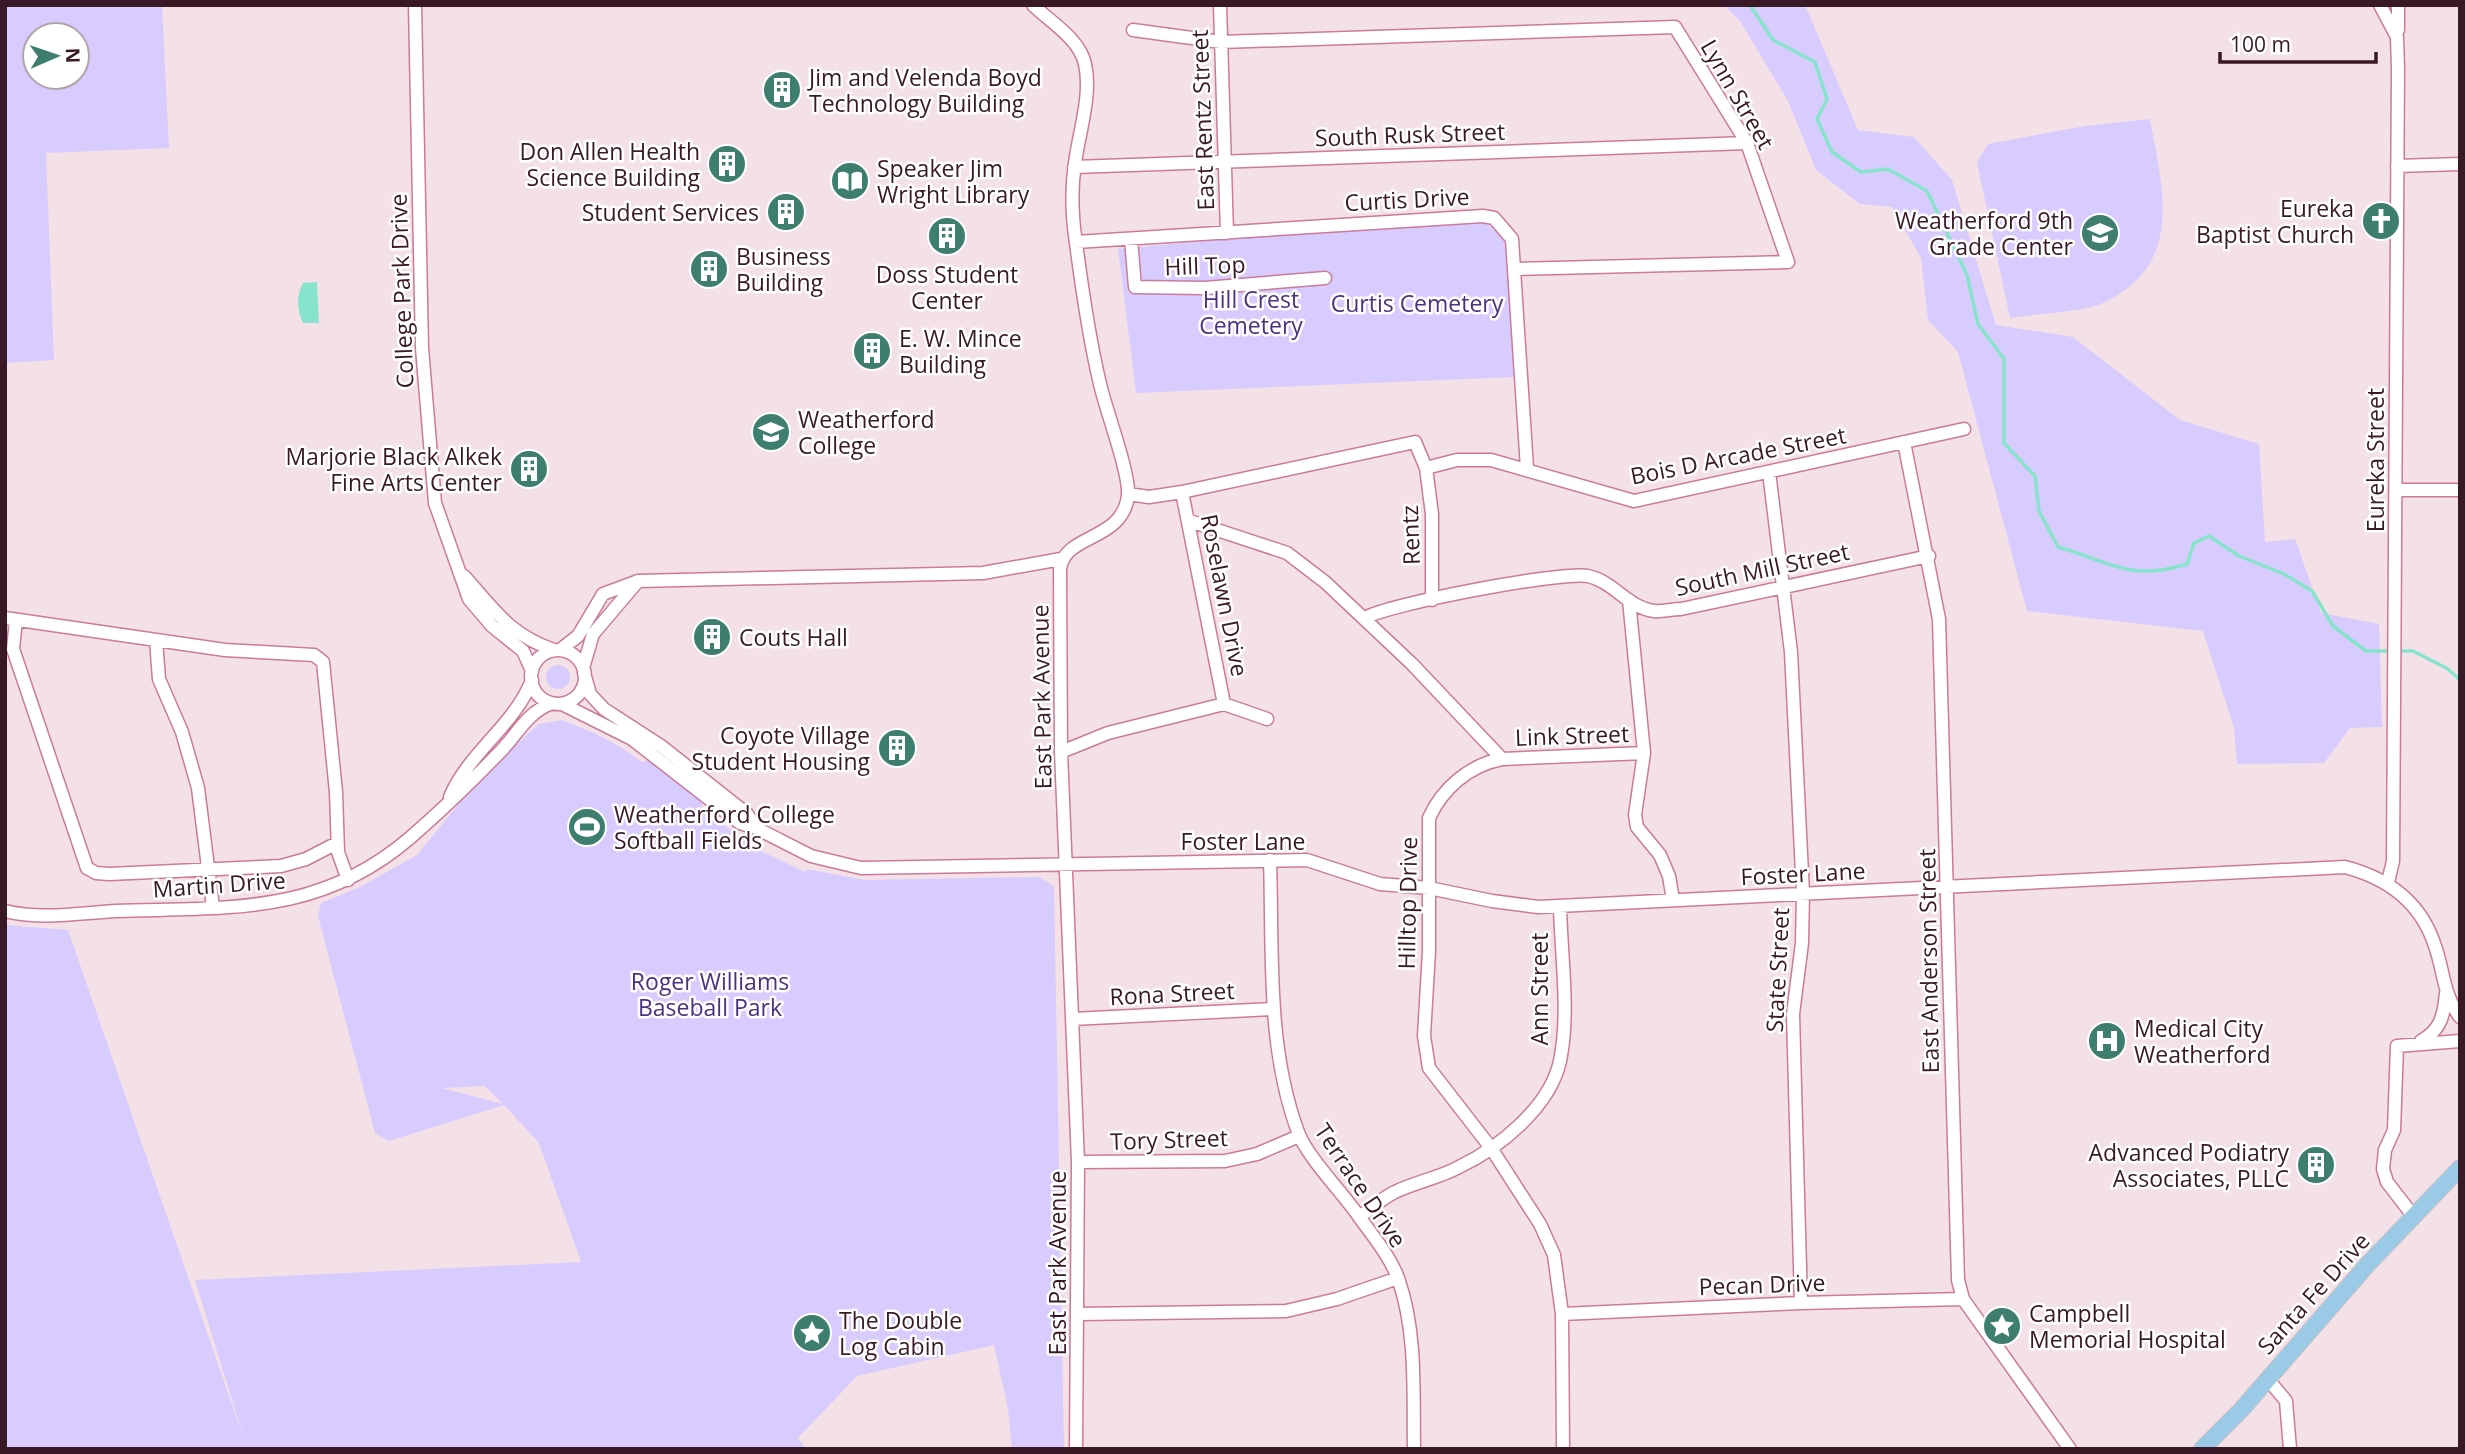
<svg xmlns="http://www.w3.org/2000/svg" width="2465" height="1454" font-family="'Open Sans',sans-serif">
<style>
.green{fill:#d7ccfd;fill-rule:evenodd}
.water{fill:#87e3cb}
.lines{fill:none;stroke-linecap:round;stroke-linejoin:round}
.stream{stroke:#87e3cb;stroke-width:3.5}
.minor-casing{stroke:#cb7a9a;stroke-width:15}
.major-casing{stroke:#ccc3c7;stroke-width:18}
.minor{stroke:#fff;stroke-width:12}
.major{stroke:#9acae5;stroke-width:16}
.labels{text-anchor:middle;dominant-baseline:central;stroke-width:5;stroke-linejoin:round;paint-order:stroke}
.poi-label{font-size:23px;fill:#3a1927;stroke:#fff;text-anchor:start}
.street-label{font-size:23px;fill:#3a1927;stroke:#fff}
.park-label{font-size:23px;fill:#4b317e;stroke:#fff}
</style>
<rect width="100%" height="100%" fill="#f4e1e7"/>
<path class="green" d="M5,5H162L169,148L46,153L54,360L5,363ZM77,35V77H35V35Z
M1724,5H1805L1858,130L1914,137L1952,180L1996,325L2073,337L2180,420L2259,444L2265,542L2295,539L2321,613L2379,624L2382,727L2350,728L2324,763L2237,764L2234,728L2203,631L2027,611L1958,352L1928,320L1921,258L1892,207L1860,204L1816,170L1788,101L1740,21Z
M2150,119C2163,191 2185,266 2101,304C2082,312 2033,314 2010,318L1977,162L1988,144L2085,126Z
M1475,222C1494,224 1501,230 1507,248L1514,377L1136,393L1118,249L1321,230Z
M546 677a12 12 0 1 1 24 0a12 12 0 1 1-24 0Z
M562,720C591,731 617,742 641,762L648,760L702,802V809L757,849L805,872L807,869L865,880L1039,877L1054,886L1064,1449H1012L1008,1409L994,1345L857,1376L798,1438L806,1449H5V925L68,930L245,1442L195,1280L581,1262L539,1143L504,1105L389,1141L375,1133L318,916L321,903L360,887L417,855L485,772L539,724ZM485,1086L503,1104L442,1088H443Z"/>
<path class="water" d="M317,282L319,323H303C297,311 296,295 303,283Z"/>
<g class="lines">
<path class="stream" d="M1750,5L1773,40L1815,62L1827,99L1817,119L1832,152L1861,172L1888,169L1927,191L1967,275L1978,324L2004,359V443L2035,476L2039,511L2058,547C2111,562 2130,582 2187,564L2194,543L2209,536L2239,556L2284,574L2312,591L2333,626L2366,651H2413L2448,669L2460,680"/>
<defs>
<path id="minor" d="M415,5L422,348L435,503L469,599L492,626L523,651L532,671
M1033,5C1050,22 1079,38 1085,64C1092,95 1079,132 1075,163C1071,189 1072,217 1076,243C1082,289 1089,338 1100,384C1106,411 1130,473 1128,496C1122,542 1065,533 1060,569L1061,752L1078,1162L1076,1449
M1220,5L1227,233
M2380,5L2397,37L2398,68L2393,861L2388,882
M1133,30L1221,42L1675,27L1747,143L1788,262L1515,269
M2398,30V5
M2397,166L2460,164
M1074,167L1747,143
M1131,239L1135,287L1205,288L1325,278
M1076,242L1483,216L1494,218L1512,239L1527,468
M1904,442L1939,619L1958,1280L1963,1299L2070,1449
M1426,468L1432,514V600
M1769,472L1791,652L1803,893L1802,943L1793,1014L1801,1303
M2396,490H2460
M1128,494L1149,497L1182,492L1415,442L1426,468L1457,460H1491L1634,501L1964,429
M1190,521L1287,553L1325,582L1412,664L1502,759C1469,765 1442,789 1429,818V951L1424,1036L1429,1068L1491,1148L1540,1224L1554,1255L1562,1314L1563,1449
M464,576C494,609 509,635 554,650
M1629,600L1644,753L1635,815L1637,827L1660,855L1669,876L1673,900
M5,618L225,650L314,655L323,662L336,792L338,852L348,880
M1365,618C1388,604 1561,571 1588,576C1613,581 1628,608 1654,611C1662,612 1672,609 1681,609L1929,556
M16,620L13,649L87,868L96,873L109,874L281,866L306,859L337,843
M156,640L159,679L182,732L198,788L213,907
M560,650L578,636L603,594L638,581L983,573L1061,559
M531 677a27 27 0 1 1 54 0a27 27 0 1 1-54 0Z
M583,668L593,634L638,581
M584,673L590,694L604,709L661,746L747,814L756,828
M562,704L632,739L740,823L756,828L811,856L861,868L1307,860L1380,884L1429,888L1492,901L1538,907L2345,867C2387,878 2421,902 2435,946C2444,971 2443,995 2460,1017
M1224,704L1267,719
M1061,752L1108,733L1224,704L1182,492
M1502,759L1644,753
M450,797C469,752 514,726 532,680
M1270,860C1273,950 1266,1046 1298,1132C1307,1157 1343,1193 1360,1218C1373,1236 1392,1259 1399,1281C1417,1334 1413,1393 1414,1449
M5,911C40,920 81,913 116,911C229,907 320,916 411,837C442,810 471,782 499,753C518,734 526,713 552,703
M1072,1019L1274,1009
M2421,1041C2441,1030 2444,1015 2446,993
M1078,1162L1225,1161L1257,1154L1299,1136
M1359,1217C1371,1209 1382,1198 1395,1192C1415,1182 1439,1178 1459,1167C1499,1148 1550,1107 1560,1061C1570,1012 1561,956 1560,906
M2414,1217L2387,1182L2383,1169L2385,1150L2394,1130L2397,1046L2460,1041
M1079,1314L1286,1311L1337,1299L1398,1278
M1562,1314L1801,1303L1963,1299
M2267,1378L2286,1401L2290,1449"/>
<path id="major" d="M2202,1449L2242,1409L2368,1264L2460,1168"/>
</defs>
<use href="#minor" class="minor-casing"/>
<use href="#major" class="major-casing"/>
<use href="#minor" class="minor"/>
<use href="#major" class="major"/>
</g>
<defs>
<symbol id="building-disc" viewBox="-11 -11 22 22"><circle r="9.5" fill="#3d7e6e" stroke="#fff"/><path d="M-4-6H4V6H1V3H-1V6H-4ZM-2.5-4.3h1.7v1.8h-1.7ZM.8-4.3h1.7v1.8H.8ZM-2.5-1h1.7V.8h-1.7ZM.8-1h1.7V.8H.8Z" fill="#fff"/></symbol>
<symbol id="library-disc" viewBox="-11 -11 22 22"><circle r="9.5" fill="#3d7e6e" stroke="#fff"/><path d="M-6-4Q-3-5.5-.7-3.5V5Q-3 3-6 4ZM6-4Q3-5.5 .7-3.5V5Q3 3 6 4Z" fill="#fff"/></symbol>
<symbol id="church-disc" viewBox="-11 -11 22 22"><circle r="9.5" fill="#3d7e6e" stroke="#fff"/><path d="M-1.2-6h2.4v3.5h3.3v2.4h-3.3V6h-2.4V-.1h-3.3v-2.4h3.3Z" fill="#fff"/></symbol>
<symbol id="school-disc" viewBox="-11 -11 22 22"><circle r="9.5" fill="#3d7e6e" stroke="#fff"/><path d="M0-5L7-2L0 1L-7-2ZM-4 1L0 2.5L4 1V4Q0 6-4 4Z" fill="#fff"/></symbol>
<symbol id="university-disc" viewBox="-11 -11 22 22"><circle r="9.5" fill="#3d7e6e" stroke="#fff"/><path d="M0-5L7-2L0 1L-7-2ZM-4 1L0 2.5L4 1V4Q0 6-4 4Z" fill="#fff"/></symbol>
<symbol id="stadium-disc" viewBox="-11 -11 22 22"><circle r="9.5" fill="#3d7e6e" stroke="#fff"/><path d="M0-5a6.5 5 0 1 0 0 10a6.5 5 0 1 0 0-10ZM-3.5-1.8h7v3.6h-7Z" fill="#fff"/></symbol>
<symbol id="hospital-disc" viewBox="-11 -11 22 22"><circle r="9.5" fill="#3d7e6e" stroke="#fff"/><path d="M-5-5h3v3.5h4V-5h3V5h-3V1.5h-4V5h-3Z" fill="#fff"/></symbol>
<symbol id="sight-disc" viewBox="-11 -11 22 22"><circle r="9.5" fill="#3d7e6e" stroke="#fff"/><path d="M0-6L1.8-2.2L6-1.7L2.9 1.2L3.7 5.4L0 3.3L-3.7 5.4L-2.9 1.2L-6-1.7L-1.8-2.2Z" fill="#fff"/></symbol>
</defs>
<g fill-rule="evenodd">
<use href="#building-disc" x="760" y="68" width="44" height="44"/>
<use href="#building-disc" x="705" y="142" width="44" height="44"/>
<use href="#library-disc" x="828" y="159" width="44" height="44"/>
<use href="#building-disc" x="764" y="190" width="44" height="44"/>
<use href="#church-disc" x="2359" y="199" width="44" height="44"/>
<use href="#school-disc" x="2078" y="211" width="44" height="44"/>
<use href="#building-disc" x="925" y="214" width="44" height="44"/>
<use href="#building-disc" x="687" y="247" width="44" height="44"/>
<use href="#building-disc" x="850" y="329" width="44" height="44"/>
<use href="#university-disc" x="749" y="410" width="44" height="44"/>
<use href="#building-disc" x="507" y="447" width="44" height="44"/>
<use href="#building-disc" x="690" y="615" width="44" height="44"/>
<use href="#building-disc" x="875" y="726" width="44" height="44"/>
<use href="#stadium-disc" x="565" y="805" width="44" height="44"/>
<use href="#hospital-disc" x="2085" y="1019" width="44" height="44"/>
<use href="#building-disc" x="2294" y="1143" width="44" height="44"/>
<use href="#sight-disc" x="1980" y="1304" width="44" height="44"/>
<use href="#sight-disc" x="790" y="1311" width="44" height="44"/>
</g>
<g class="labels">
<g class="poi-label">
<text x="809" y="77">Jim and Velenda Boyd<tspan x="809" dy="26">Technology Building</tspan></text>
<text x="700" y="151" text-anchor="end">Don Allen Health<tspan x="700" dy="26">Science Building</tspan></text>
<text x="877" y="168">Speaker Jim<tspan x="877" dy="26">Wright Library</tspan></text>
<text x="2354" y="208" text-anchor="end">Eureka<tspan x="2354" dy="26">Baptist Church</tspan></text>
<text x="759" y="212" text-anchor="end">Student Services</text>
<text x="2073" y="220" text-anchor="end">Weatherford 9th<tspan x="2073" dy="26">Grade Center</tspan></text>
<text x="736" y="256">Business<tspan x="736" dy="26">Building</tspan></text>
<text x="947" y="274" text-anchor="middle">Doss Student<tspan x="947" dy="26">Center</tspan></text>
<text x="899" y="338">E. W. Mince<tspan x="899" dy="26">Building</tspan></text>
<text x="798" y="419">Weatherford<tspan x="798" dy="26">College</tspan></text>
<text x="502" y="456" text-anchor="end">Marjorie Black Alkek<tspan x="502" dy="26">Fine Arts Center</tspan></text>
<text x="739" y="637">Couts Hall</text>
<text x="870" y="735" text-anchor="end">Coyote Village<tspan x="870" dy="26">Student Housing</tspan></text>
<text x="614" y="814">Weatherford College<tspan x="614" dy="26">Softball Fields</tspan></text>
<text x="2134" y="1028">Medical City<tspan x="2134" dy="26">Weatherford</tspan></text>
<text x="2289" y="1152" text-anchor="end">Advanced Podiatry<tspan x="2289" dy="26">Associates, PLLC</tspan></text>
<text x="2029" y="1313">Campbell<tspan x="2029" dy="26">Memorial Hospital</tspan></text>
<text x="839" y="1320">The Double<tspan x="839" dy="26">Log Cabin</tspan></text>
</g>
<g class="street-label">
<text transform="translate(1738 94) rotate(60)">Lynn Street</text>
<text transform="translate(1202 120) rotate(-92)">East Rentz Street</text>
<text transform="translate(1410 134) rotate(-2)">South Rusk Street</text>
<text transform="translate(1407 199) rotate(-3)">Curtis Drive</text>
<text transform="translate(1205 265) rotate(-2)">Hill Top</text>
<text transform="translate(401 291) rotate(-92)">College Park Drive</text>
<text transform="translate(1738 455) rotate(-11)">Bois D Arcade Street</text>
<text transform="translate(2375 460) rotate(-90)">Eureka Street</text>
<text transform="translate(1410 535) rotate(-92)">Rentz</text>
<text transform="translate(1762 569) rotate(-12)">South Mill Street</text>
<text transform="translate(1225 595) rotate(79)">Roselawn Drive</text>
<text transform="translate(1041 697) rotate(-91)">East Park Avenue</text>
<text transform="translate(1572 735) rotate(-2)">Link Street</text>
<text x="1243" y="841">Foster Lane</text>
<text transform="translate(1803 873) rotate(-3)">Foster Lane</text>
<text transform="translate(219 884) rotate(-4)">Martin Drive</text>
<text transform="translate(1407 903) rotate(-89)">Hilltop Drive</text>
<text transform="translate(1928 961) rotate(-91)">East Anderson Street</text>
<text transform="translate(1777 970) rotate(-87)">State Street</text>
<text transform="translate(1539 989) rotate(-90)">Ann Street</text>
<text transform="translate(1172 993) rotate(-3)">Rona Street</text>
<text transform="translate(1169 1139) rotate(-2)">Tory Street</text>
<text transform="translate(1361 1185) rotate(56)">Terrace Drive</text>
<text transform="translate(1057 1263) rotate(-90)">East Park Avenue</text>
<text transform="translate(1762 1284) rotate(-2)">Pecan Drive</text>
<text transform="translate(2313 1293) rotate(-48)">Santa Fe Drive</text>
</g>
<g class="park-label">
<text x="1251" y="299">Hill Crest<tspan x="1251" dy="26">Cemetery</tspan></text>
<text x="1417" y="303">Curtis Cemetery</text>
<text x="710" y="981">Roger Williams<tspan x="710" dy="26">Baseball Park</tspan></text>
</g>
</g>
<rect width="2465" height="1454" fill="none" stroke="#3a1927" stroke-width="14"/>
<g transform="translate(56 56) rotate(88)"><circle r="33" fill="#ffffff" stroke="#b0a3a9" stroke-width="2"/>
<path d="M0-5L12 26L0 18L-12 26Z" fill="#3d7e6e"/>
<text y="-10" font-size="19" font-weight="bold" text-anchor="middle" fill="#3a1927">N</text>
</g>
<path d="M2220 52v10h156v-10" fill="none" stroke="#3a1927" stroke-width="3.5"/>
<text x="2230" y="52" font-size="21" fill="#3a1927" stroke="#ffffff" stroke-width="5" paint-order="stroke">100 m</text>
</svg>
